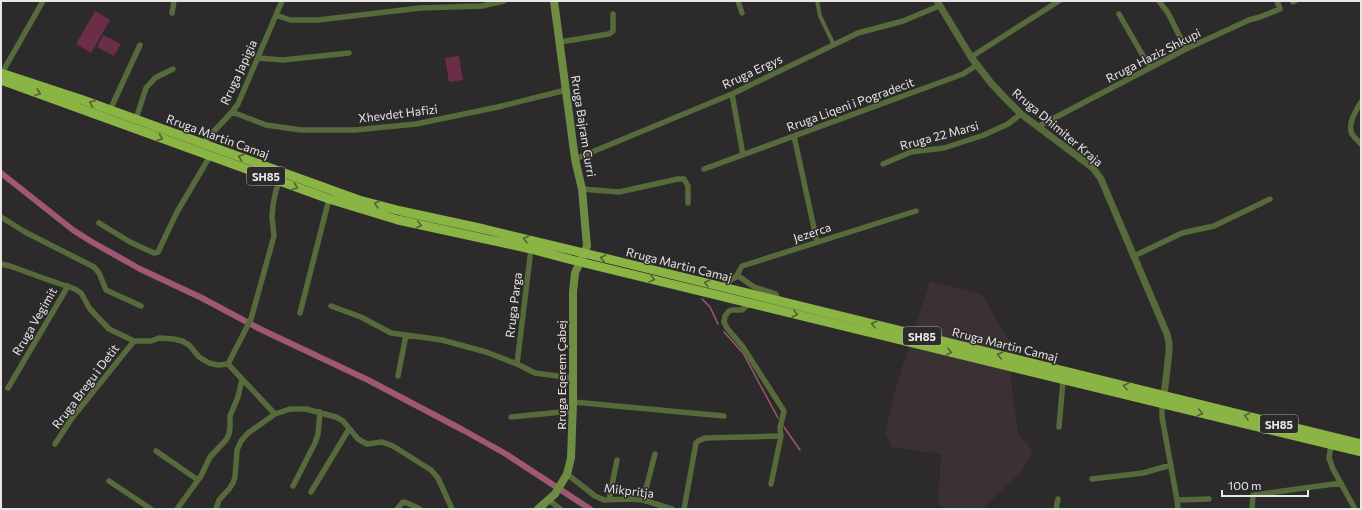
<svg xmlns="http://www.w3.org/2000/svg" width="1362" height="510" font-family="Commissioner,sans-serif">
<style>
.built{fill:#3b3134}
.green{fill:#6c2e46}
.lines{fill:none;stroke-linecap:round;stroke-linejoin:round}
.stream{stroke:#a05872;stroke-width:1.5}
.canal{stroke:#a05872;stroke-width:6}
.pedestrian{stroke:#576a3c;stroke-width:4}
.minor{stroke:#576a3c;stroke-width:5.5}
.tertiary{stroke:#576a3c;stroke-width:7}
.secondary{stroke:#6f8d42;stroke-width:8}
.trunk{stroke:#8ab444;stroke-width:9}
.oneway{stroke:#526135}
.labels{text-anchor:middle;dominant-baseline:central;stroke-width:3;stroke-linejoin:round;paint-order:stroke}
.shield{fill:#2d2a2b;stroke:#afadae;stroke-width:1}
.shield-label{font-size:11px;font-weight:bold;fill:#e7e5e6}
.street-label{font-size:12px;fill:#e7e5e6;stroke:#2d2a2b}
</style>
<rect width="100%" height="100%" fill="#2d2a2b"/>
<path class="built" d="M930,281L981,294L1014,348L1011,381L1018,432L1033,452L1022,471L982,509H947L938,505L941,454L892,447L885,434L897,384Z"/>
<path class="green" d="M95,11L110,20L91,53L76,44Z
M103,35L121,44L114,56L97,47Z
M459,56L463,80L449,82L445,58Z"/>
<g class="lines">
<path class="stream" d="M702,299L710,307L718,324
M724,332L743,353L778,418
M784,427L800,450"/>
<path class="canal" d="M1,173L73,230L92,242L140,269L202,298L260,329L368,380L463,430L506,454L590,509"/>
<path class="pedestrian" d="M817,1L820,16L834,45"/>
<path class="minor" d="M738,1L742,13
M1159,1L1168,13L1186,49
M1293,2L1295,1
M172,13L174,1
M1119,14L1150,68
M276,15L290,20H318L420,8L482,6L504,1
M560,42L609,34L613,31V14
M971,57L1059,1
M258,58L283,60L349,53
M2,73L43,1
M732,94L743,155
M1361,102C1356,111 1347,124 1352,134C1354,137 1358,141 1361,144
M110,110L140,45
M232,112L266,125L301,130H355L416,124L498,107L566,90
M136,119L146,88L155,78L173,69
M1039,126L1186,49L1249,20L1260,17L1280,9L1277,1
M794,136L817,242
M202,144L232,112L238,104L282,1
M575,159L732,94L858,33L903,21L939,6
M883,164L911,152L944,148L984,135L1008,124L1021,114
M704,169L963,74L977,65
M582,189L619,192L678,179H684L688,186V203
M1,217L25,232L94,267L99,273L106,290L141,306
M99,223L130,242L154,253L158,252L177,212L210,156
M1134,256L1182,233L1214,226L1270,199
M1,264L10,266L43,278L75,289L81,293L90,309L109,329L134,341H151L159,338L174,339L182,341L189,345L199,357L209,363L218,365L228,364
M737,275L754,287L776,294L778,301
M724,287L727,282L736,277L742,266L916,211
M750,303L742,310H732L729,311L725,316L724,322L727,328L743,347L784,411L780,428L781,436L771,484
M331,306L361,317L391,333L442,340L486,352L517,364L535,373L573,378
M300,313L329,199
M228,364L251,319L274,236L272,217L273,205L276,190L280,181
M228,364L275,414
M517,364L531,249
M398,376L406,335
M8,388L68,286
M573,402L724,416
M1162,404V417L1177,500L1178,509
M511,417L572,411
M1059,427L1063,381
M55,444L72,418L134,341
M1331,445L1329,458L1333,469L1355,509
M156,451L198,480
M567,474L595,496L604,500L630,499L643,500L672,509
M1092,479L1143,473L1171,465
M109,481L151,509
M293,486L315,443L318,434L320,412
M311,492L349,429
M549,500L560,509
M609,500L617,460
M643,500L655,454
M1177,500L1209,499
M177,509L201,476L210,457L226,440L229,434L230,428V416L238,397L242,379
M216,509L219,500L229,489L233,483L235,477L237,450L241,441L248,433L275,414L290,409H306L336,417L343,421L358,439L367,444L382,442L393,446L431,470L438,478L452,509
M397,509L403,502L407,503L420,509
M684,509L696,443L698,441L705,438L781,436
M1056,509L1058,499
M1252,509L1253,495L1341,483"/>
<path class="tertiary" d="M937,1L971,57L991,83L1006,99L1021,114L1093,168L1101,179L1167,334L1169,343V352L1164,396"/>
<path class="secondary" d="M538,509L555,494L567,474L571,458L573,402V292L575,273L587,246L582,189L575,159L554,1"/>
<path class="trunk" d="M1,73L83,100L359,200L401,211L484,229L621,262L1361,444
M1,80L329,199L398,220L531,249L572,260L1361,452"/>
</g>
<defs><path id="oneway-chevron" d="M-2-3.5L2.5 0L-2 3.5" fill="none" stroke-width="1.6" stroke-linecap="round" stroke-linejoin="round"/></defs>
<g class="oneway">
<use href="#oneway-chevron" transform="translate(38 93) rotate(20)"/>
<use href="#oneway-chevron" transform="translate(92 103) rotate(-159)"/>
<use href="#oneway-chevron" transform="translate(160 138) rotate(20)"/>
<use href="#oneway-chevron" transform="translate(241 157) rotate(-161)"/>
<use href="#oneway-chevron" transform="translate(295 187) rotate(21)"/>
<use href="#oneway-chevron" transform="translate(377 204) rotate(-165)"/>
<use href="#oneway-chevron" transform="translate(419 225) rotate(13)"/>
<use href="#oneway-chevron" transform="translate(526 239) rotate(-166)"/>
<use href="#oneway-chevron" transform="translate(603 258) rotate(-167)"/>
<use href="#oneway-chevron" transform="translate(652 279) rotate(14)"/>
<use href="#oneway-chevron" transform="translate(707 283) rotate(-166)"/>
<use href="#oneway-chevron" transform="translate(795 314) rotate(14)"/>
<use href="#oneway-chevron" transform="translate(874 324) rotate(-166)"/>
<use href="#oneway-chevron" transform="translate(949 352) rotate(13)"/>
<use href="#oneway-chevron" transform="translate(1000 355) rotate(-166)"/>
<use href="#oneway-chevron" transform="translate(1126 386) rotate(-166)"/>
<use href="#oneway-chevron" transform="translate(1200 413) rotate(14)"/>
<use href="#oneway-chevron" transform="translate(1247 416) rotate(-166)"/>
</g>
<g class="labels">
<g class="shield">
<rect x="247" y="167" width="38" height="18" rx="3"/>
<rect x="903" y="327" width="38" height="18" rx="3"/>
<rect x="1260" y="415" width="38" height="18" rx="3"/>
</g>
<g class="shield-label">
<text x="266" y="176">SH85</text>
<text x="922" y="336">SH85</text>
<text x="1279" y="424">SH85</text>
</g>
<g class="street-label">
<text transform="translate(1153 55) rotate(-27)">Rruga Haziz Shkupi</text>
<text transform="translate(752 71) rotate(-25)">Rruga Ergys</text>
<text transform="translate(238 72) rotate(-65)">Rruga Japigia</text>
<text transform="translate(850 104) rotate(-20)">Rruga Liqeni i Pogradecit</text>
<text transform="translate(398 113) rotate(-7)">Xhevdet Hafizi</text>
<text transform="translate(584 126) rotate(81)">Rruga Bajram Curri</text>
<text transform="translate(1058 127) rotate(40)">Rruga Dhimiter Kraja</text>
<text transform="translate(939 135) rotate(-15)">Rruga 22 Marsi</text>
<text transform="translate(218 136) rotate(20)">Rruga Martin Camaj</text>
<text transform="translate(812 232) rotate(-18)">Jezerca</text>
<text transform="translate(679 264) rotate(14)">Rruga Martin Camaj</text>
<text transform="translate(513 305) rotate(-83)">Rruga Parga</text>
<text transform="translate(34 321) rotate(-60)">Rruga Vegimit</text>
<text transform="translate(1005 344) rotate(14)">Rruga Martin Camaj</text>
<text transform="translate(561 375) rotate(-90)">Rruga Eqerem Çabej</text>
<text transform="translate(85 386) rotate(-53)">Rruga Bregu i Detit</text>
<text transform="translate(629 490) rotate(7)">Mikpritja</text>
</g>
</g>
<rect width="1362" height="510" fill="none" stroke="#e7e5e6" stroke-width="4"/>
<path d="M1222 490v6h86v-6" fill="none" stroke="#e7e5e6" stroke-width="2"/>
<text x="1228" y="490" font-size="12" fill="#e7e5e6" stroke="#2d2a2b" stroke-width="3" paint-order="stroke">100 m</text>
</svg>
